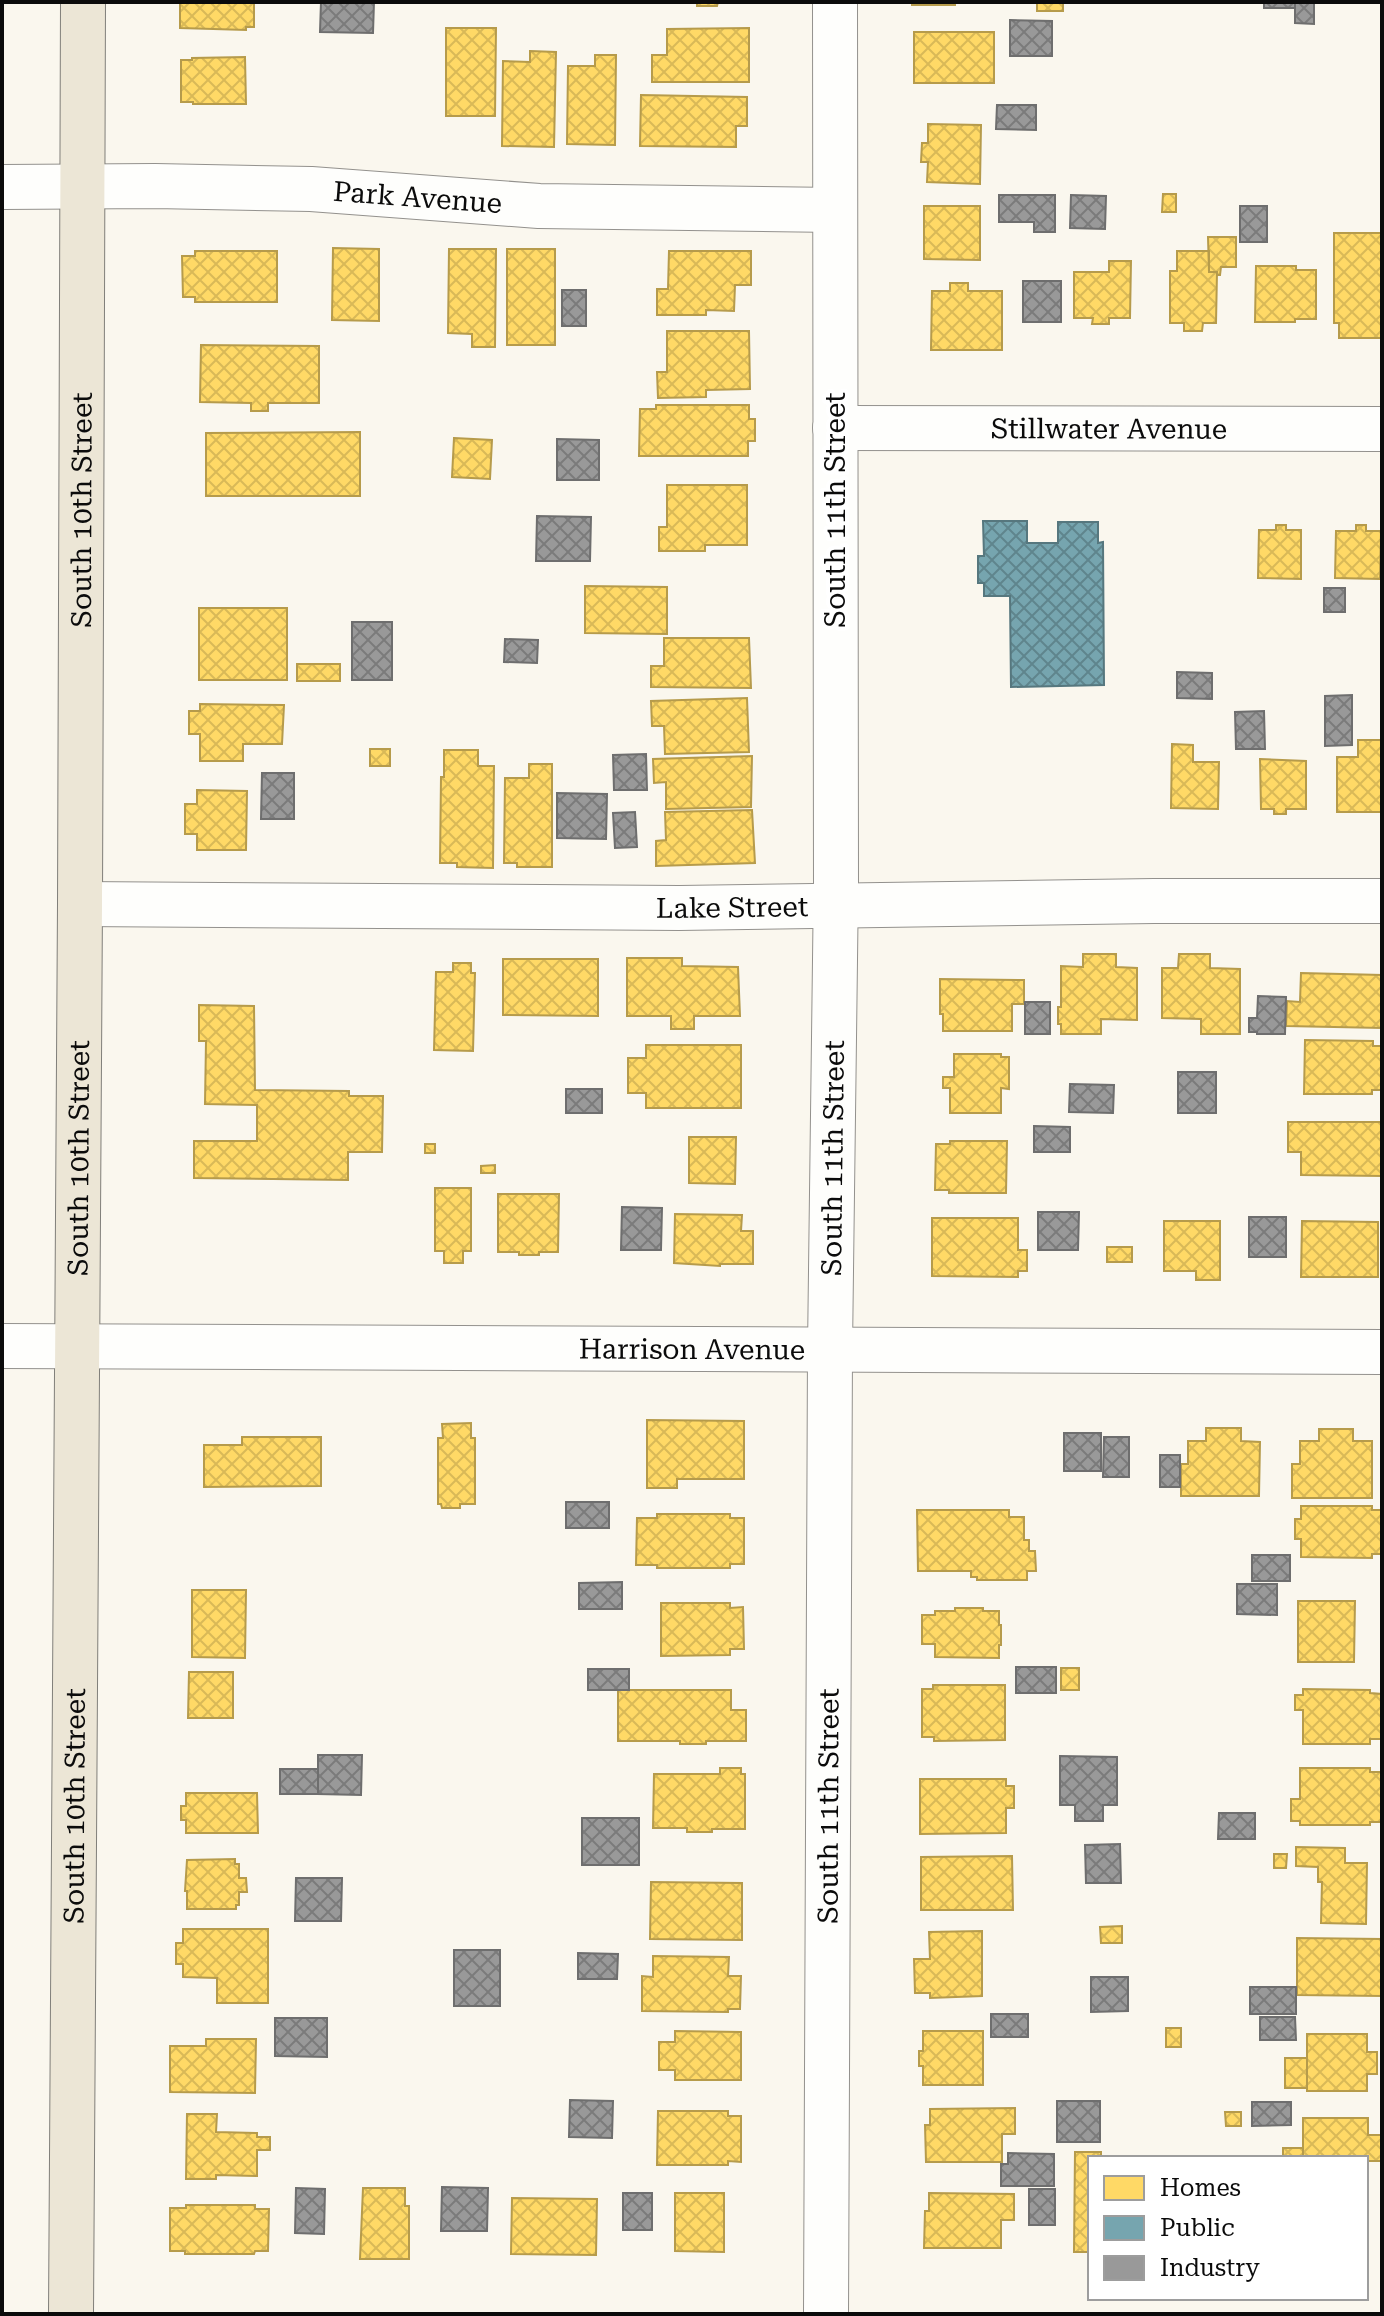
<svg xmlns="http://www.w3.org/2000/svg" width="1384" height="2316" font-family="'Roboto Serif',serif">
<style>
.homes{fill:url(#homes-cross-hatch);stroke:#b69b4b;stroke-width:2}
.public{fill:url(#public-cross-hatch);stroke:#56777e;stroke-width:2}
.industry{fill:url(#industry-cross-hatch);stroke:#6e6e6e;stroke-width:2}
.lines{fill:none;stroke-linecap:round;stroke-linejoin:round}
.minor-casing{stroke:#93918d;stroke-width:46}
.major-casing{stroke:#807f7a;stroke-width:46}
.minor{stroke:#fefefc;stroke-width:44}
.major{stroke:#ece6d6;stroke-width:44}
.labels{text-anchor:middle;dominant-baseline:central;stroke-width:8;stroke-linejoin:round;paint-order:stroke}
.street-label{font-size:28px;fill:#0b0b0b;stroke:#fff}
</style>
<defs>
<pattern id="homes-cross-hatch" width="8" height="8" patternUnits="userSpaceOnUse" patternTransform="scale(2)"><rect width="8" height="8" fill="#ffd966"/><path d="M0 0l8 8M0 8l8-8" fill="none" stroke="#d9b957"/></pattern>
<pattern id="public-cross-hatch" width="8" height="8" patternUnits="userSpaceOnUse" patternTransform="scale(2)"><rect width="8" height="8" fill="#76a5af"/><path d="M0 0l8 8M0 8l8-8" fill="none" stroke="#5f858d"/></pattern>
<pattern id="industry-cross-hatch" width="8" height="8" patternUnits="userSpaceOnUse" patternTransform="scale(2)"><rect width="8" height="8" fill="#999"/><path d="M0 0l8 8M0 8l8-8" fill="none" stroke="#7b7b7b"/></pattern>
</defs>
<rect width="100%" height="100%" fill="#faf7ee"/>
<path class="homes" d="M180,2H254V27H246V30L180,28Z
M718,2L717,6H697V3H694Z
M912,2H955V5H912Z
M1037,2H1063V11H1037Z
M446,28H496L495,116H446Z
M749,28V82H652V55H667V29Z
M914,32H994V83H914Z
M530,51L556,52L554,147L502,146L503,61L530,62Z
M595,55H616L615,145L567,144L568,66H595Z
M245,57L246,104H193V102H181V60H192V58Z
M641,95L747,97V126H736V147L640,146Z
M928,124L981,125L980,184L927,182L928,162H921L922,143H928Z
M1163,194H1176V212H1162Z
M924,206H980V260L924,259Z
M1334,233H1382V338H1339V323H1334Z
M1208,237H1236V267H1221L1220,275H1217V272H1209Z
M333,248L379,249V321L332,320Z
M449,249H496L495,347H472V334L448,333Z
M507,249H555V345H507Z
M195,251H277V302H195V297H183L182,256H195Z
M669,251H751V285H735L734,311L706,310V315H657V289H668Z
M1177,251H1209V272H1217L1216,323H1203L1202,331H1184V323H1170V271H1177Z
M1109,261H1131L1130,318H1109V324H1092L1093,318H1074V272H1109Z
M1256,266H1296V270H1316V319H1295V322H1255Z
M950,283H968V291H1002V350H931L932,291H950Z
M667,331H749L750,389L706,390V397L658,398L657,372H667Z
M201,345L319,346V403H268V411H251V403L200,402Z
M656,405H749V419H755V441H748V456H639L640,409H656Z
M360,432V496H206V433Z
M454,438L492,440L490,479L452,477Z
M667,485H747V545H705V551H659V527H667Z
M1276,525H1286V530H1301V579L1258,578L1259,530H1276Z
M1356,525H1366V531H1381L1380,579L1335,578L1336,531H1356Z
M585,586L667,587V634L585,633Z
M199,608H287V680H199Z
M664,638H749L751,688L651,687V666H664Z
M297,664H340V681H297Z
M747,698L749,752L665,754L664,726H652L651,701Z
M200,704L284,705L282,744H243V761H200V734H189V711H200Z
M1358,740H1382V812H1337V757H1358Z
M1172,744L1193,745V762H1219L1218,809L1171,808Z
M370,749H390V766H370Z
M444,750H478V766H494L493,868L457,867V863H440L441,777H444Z
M752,756L751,807L666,809V782L654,783L653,759Z
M1260,759L1306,761V809H1286V814H1274V809H1261Z
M529,764H552V867H517V863H504L505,778H529Z
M197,790L247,791L246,850H197V834H185V804H197Z
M752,810L755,863L656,866V841L666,840L665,812Z
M1083,954H1116V967L1137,968V1020L1101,1019V1034H1061V1024H1058V1007H1061V966L1083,967Z
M1179,954H1210V968L1240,969V1034H1201V1019L1162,1018V968H1178Z
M627,958H682V966L738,967L740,1016H694V1029H671V1016H627Z
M503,959H598V1016L503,1015Z
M453,963H471V973H475L473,1051L434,1050L436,972H453Z
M1301,973L1382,975V1028L1286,1026L1287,1001L1300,1002Z
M940,979L1024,980V1004H1012V1031H943V1014H940Z
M199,1005L254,1006L255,1090L349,1091V1096H383L382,1152H348V1180L194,1178V1141H257V1105L205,1104L206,1041H199Z
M1305,1040L1373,1041V1046H1382V1090H1372V1094H1304Z
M646,1045H741V1108H646V1093H628V1058H646Z
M954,1054H1001V1057H1009V1089L1001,1088V1113H950V1088H943V1077H954Z
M1288,1122H1382V1176L1301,1175V1152H1288Z
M689,1137H736L735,1184L689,1183Z
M950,1141H1007L1006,1193H949V1190H935L936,1144H950Z
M425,1144H435V1153H425Z
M495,1165V1173H481V1166Z
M435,1188H471V1251H463V1263H444V1251H435Z
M498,1194H559L558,1252H539V1255H519V1252H498Z
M675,1214L742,1215L741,1231H753V1264H720V1266L674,1263Z
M932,1218H1018V1250H1027V1271H1018V1277L932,1276Z
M1164,1221H1220V1280H1196V1271H1164Z
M1302,1221L1378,1222V1277H1301Z
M1107,1247H1132V1262H1107Z
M647,1420L744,1421V1479H677V1488H647Z
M471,1423V1438H475V1504H460V1508H442L441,1504H438V1438H443L442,1424Z
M1206,1428H1241V1441L1260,1442L1259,1496H1181V1464H1188V1441H1206Z
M1319,1429H1353V1441H1372V1498H1292V1464H1300V1441H1319Z
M242,1437H321V1486L204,1487V1445H242Z
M1301,1506H1372V1510H1382V1554H1372V1558L1301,1557V1539H1295V1519H1301Z
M917,1510H1009V1517H1024V1540H1029V1551H1035L1036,1571H1027V1580H977V1577H971V1571H918Z
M657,1514H730V1518H744V1564H730V1568H657V1565H636L637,1518H657Z
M192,1590H246L245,1658L192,1657Z
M1298,1601H1355L1354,1662H1298Z
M661,1603H730V1608L743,1607L744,1649H730V1655L661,1656Z
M955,1608H983V1611H999V1625H1001V1645H999V1658L935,1657V1644H922V1615H935V1611H955Z
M1061,1668H1079V1690H1061Z
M189,1672H233V1718H188Z
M933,1685H1005V1740L934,1741V1737H922V1689H933Z
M1303,1689L1370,1690V1693L1382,1694V1739H1370V1744H1303V1710H1295V1695H1303Z
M618,1690H731V1710H746V1741H706V1744H680V1741H618Z
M720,1768H741V1774H745V1829H712V1832H687V1828H653L654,1774H720Z
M1300,1768H1370V1772H1382V1822H1370V1825H1300V1821H1291V1799H1300Z
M920,1779H1006V1786H1014V1808H1006V1833L920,1834Z
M186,1793H257L258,1833H186V1820H181V1806H186Z
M1296,1847L1345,1848V1863H1367L1366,1924L1321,1923L1322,1882H1318V1867L1296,1866Z
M1274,1854H1287L1286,1868H1274Z
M1012,1856L1013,1910H921V1857Z
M235,1859V1864H239V1878H246L247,1892H239V1905H236V1909H187V1891H185L187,1860Z
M651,1882L742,1883V1940L650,1939Z
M1122,1926V1943H1101L1100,1927Z
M183,1929H268V2003H217V1978L183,1977V1964H176V1943H183Z
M982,1931V1996L930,1998V1993H915L914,1959H930L929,1932Z
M1297,1938L1382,1939V1996L1297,1995Z
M653,1956L729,1957L728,1976H741L740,2009H728V2012L642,2011V1976L653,1977Z
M1166,2028H1181V2047H1166Z
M675,2031L741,2032V2080H675V2070H659V2042H675Z
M923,2031H983V2085H923V2066H919V2051H923Z
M1307,2034H1367V2052H1377V2074H1367V2091H1307Z
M206,2039H256L255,2093L170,2092V2046H206Z
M1285,2058H1307V2088H1285Z
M1015,2108V2134H1002V2162H926L925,2125H930V2109Z
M658,2111H728V2116H741V2162L728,2161V2165H657Z
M1225,2112H1241V2126H1226Z
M187,2114H217L216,2132L257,2133V2137H270V2150H257V2176L216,2175V2179H186Z
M1303,2118H1368V2135H1382V2161H1368V2167H1366V2158H1303Z
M1283,2148H1303V2158H1283Z
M1075,2152H1101V2158H1090V2252H1074Z
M363,2188H405V2206H409V2259H360Z
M675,2193H724V2252L675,2251Z
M929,2193L1014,2194V2220H1001V2248H924L925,2211H929Z
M512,2198L597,2199L596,2255L511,2254Z
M186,2205H255V2209H269L268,2251H255L254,2254H185V2251H170V2208H186Z"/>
<path class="public" d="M983,521H1027V543H1058V522H1098V543L1103,542L1104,685L1011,687L1010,596H984V583H978V556H984Z"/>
<path class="industry" d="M321,2H374L373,33L320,32Z
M1264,2H1295V8H1264Z
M1295,2H1314V24L1295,23Z
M1010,20L1052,21V56H1010Z
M997,105H1036V130L996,129Z
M999,195H1055V232H1034V222H999Z
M1071,195L1106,196L1105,229L1070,228Z
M1240,206H1267V242H1240Z
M1023,281H1061V322H1023Z
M562,290H586V326H562Z
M557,439L599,440V480H557Z
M537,516L591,517L590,561H536Z
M1324,588H1345V612H1324Z
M352,622H392V680H352Z
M505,639L538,640L537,663L504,662Z
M1177,672L1212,673V699L1177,698Z
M1352,695V745L1325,746V696Z
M1264,711L1265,749H1236L1235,712Z
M646,754L647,790H614L613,755Z
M262,773H294V819H261Z
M557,793L607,794L606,839L557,838Z
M635,812L637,847L615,848L613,813Z
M1258,996L1286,997L1285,1034H1257V1032H1249V1018H1257Z
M1025,1002H1050V1034H1025Z
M1178,1072H1216V1113H1178Z
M1070,1084L1114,1085L1113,1113L1069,1112Z
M566,1089H602V1113H566Z
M1034,1126L1070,1127V1152H1034Z
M622,1207L662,1208L661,1250H621Z
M1038,1212H1079L1078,1250H1038Z
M1249,1217H1286V1257H1249Z
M1064,1433H1101V1471H1064Z
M1104,1437H1129V1477H1103Z
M1160,1455H1180V1487H1160Z
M566,1502H609V1528H566Z
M1252,1555H1290V1581H1252Z
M622,1582V1609H579V1583Z
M1237,1584H1277V1615L1237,1614Z
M1016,1667H1056V1693H1016Z
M588,1669H629V1690H588Z
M318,1755H362L361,1795L318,1794Z
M1060,1756L1117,1757V1805H1103V1821H1075V1805H1060Z
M280,1769H318V1794H280Z
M1219,1813H1255V1839H1218Z
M582,1818H639V1865H582Z
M1120,1844L1121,1883H1086L1085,1845Z
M296,1878H342L341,1921H295Z
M454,1950H500V2006H454Z
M578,1953L618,1954L617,1979H578Z
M1091,1977H1128V2011L1091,2012Z
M1250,1987H1296V2014H1250Z
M991,2014H1028V2037H991Z
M1260,2017H1295L1296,2040H1260Z
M275,2018H327V2057L275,2056Z
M570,2100L613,2101L612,2138L569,2137Z
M1057,2101H1100V2142H1057Z
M1252,2102H1291V2125L1252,2126Z
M1008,2153L1054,2154V2186H1001V2164H1008Z
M442,2187L488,2188L487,2231H441Z
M296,2188L325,2189L324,2234L295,2233Z
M1029,2189H1055V2225H1029Z
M623,2193H652V2230H623Z"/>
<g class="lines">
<defs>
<g id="minor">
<path id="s1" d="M2,187L155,186L311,189L539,206L835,210"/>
<path id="s2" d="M835,428L1382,429"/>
<path id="s3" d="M80,904L679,908L1154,901H1382"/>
<path id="s4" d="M2,1346L1382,1352"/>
<path id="s5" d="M826,2314L830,1349L836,882L835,2"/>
</g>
<g id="major">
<path id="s6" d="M71,2314L80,904L83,2"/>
</g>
</defs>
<use href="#minor" class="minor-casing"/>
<use href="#major" class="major-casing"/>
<use href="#minor" class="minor"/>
<use href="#major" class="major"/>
</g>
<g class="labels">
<g class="street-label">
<text stroke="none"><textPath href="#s1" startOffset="416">Park Avenue</textPath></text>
<text stroke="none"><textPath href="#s2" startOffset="274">Stillwater Avenue</textPath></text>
<text stroke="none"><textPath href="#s6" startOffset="1804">South 10th Street</textPath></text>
<text transform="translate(835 510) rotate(-90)">South 11th Street</text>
<text stroke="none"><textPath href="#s3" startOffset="652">Lake Street</textPath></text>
<text stroke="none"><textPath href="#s6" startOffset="1156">South 10th Street</textPath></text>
<text stroke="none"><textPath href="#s5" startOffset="1156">South 11th Street</textPath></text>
<text stroke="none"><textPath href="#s4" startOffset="690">Harrison Avenue</textPath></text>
<text stroke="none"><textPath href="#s6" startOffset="508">South 10th Street</textPath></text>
<text stroke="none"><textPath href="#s5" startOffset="508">South 11th Street</textPath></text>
</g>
</g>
<rect width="1384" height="2316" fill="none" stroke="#0b0b0b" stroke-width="8"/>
<rect x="1088" y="2156" width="280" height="144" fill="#ffffff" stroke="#9d9d9d" stroke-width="2"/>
<rect x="1104" y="2176" width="40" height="24" fill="#ffd966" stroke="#9d9d9d" stroke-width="2"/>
<text x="1160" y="2196" font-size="24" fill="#0b0b0b">Homes</text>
<rect x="1104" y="2216" width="40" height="24" fill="#76a5af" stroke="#9d9d9d" stroke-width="2"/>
<text x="1160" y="2236" font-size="24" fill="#0b0b0b">Public</text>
<rect x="1104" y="2256" width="40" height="24" fill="#999999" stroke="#9d9d9d" stroke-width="2"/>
<text x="1160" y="2276" font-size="24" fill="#0b0b0b">Industry</text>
</svg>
